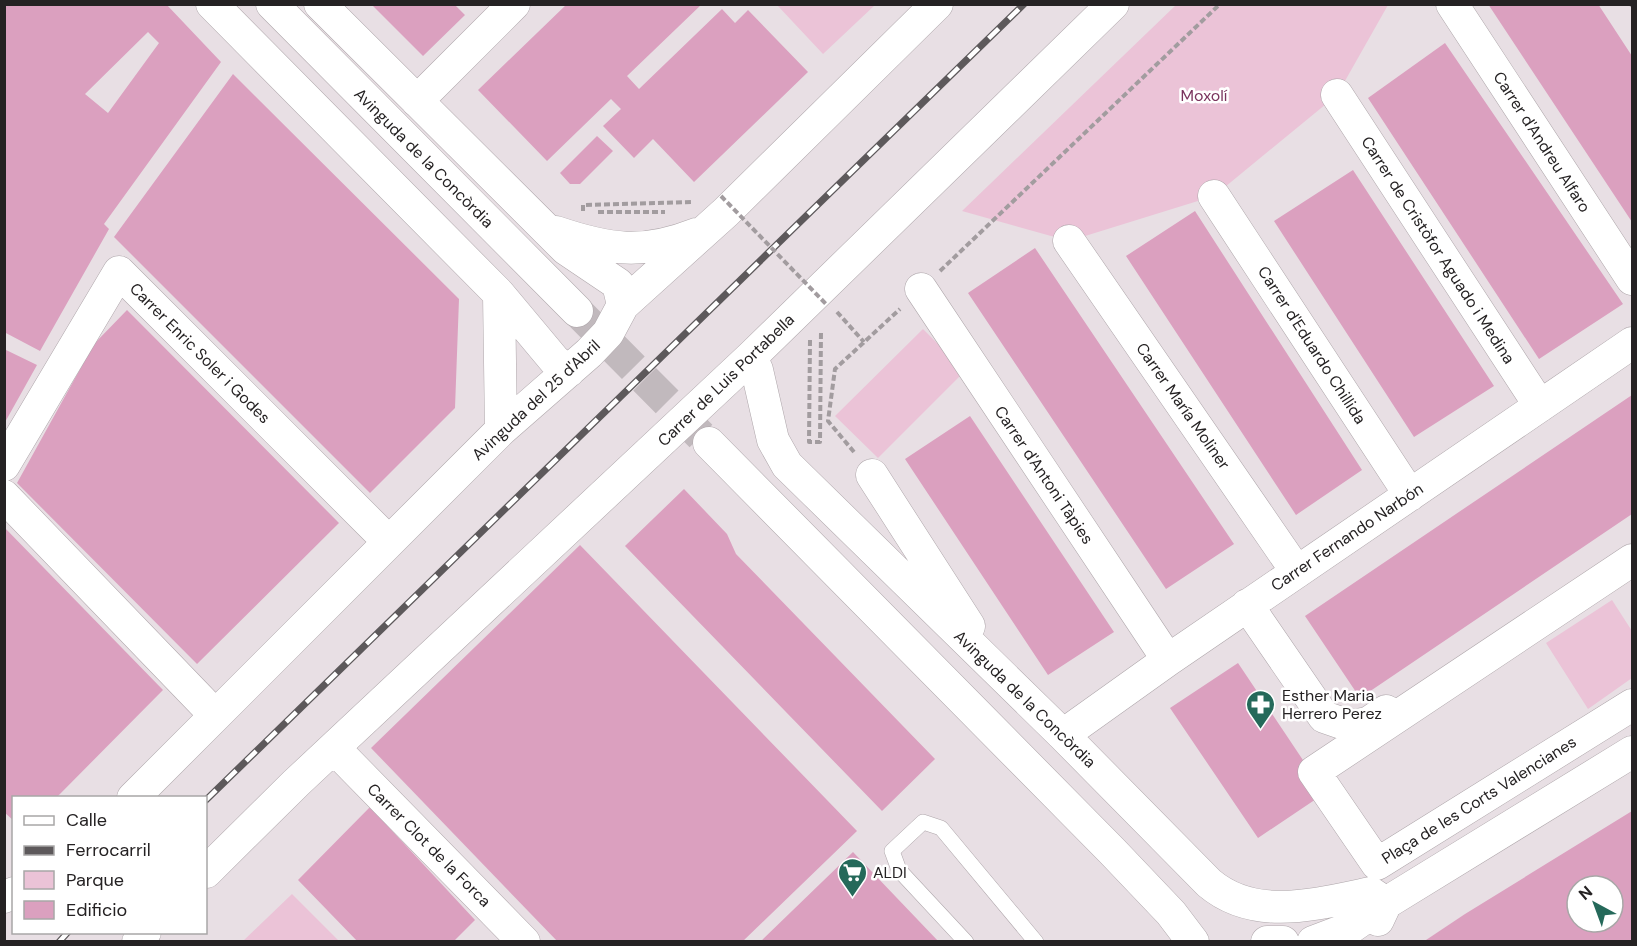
<svg xmlns="http://www.w3.org/2000/svg" width="1637" height="946" font-family="'DM Sans',sans-serif">
<style>
.green{fill:#ebc3d7}
.building{fill:#dba0bf;fill-rule:evenodd}
.lines{fill:none;stroke-linecap:round;stroke-linejoin:round}
.street-tunnel{stroke:#c1b9bd;stroke-width:32;stroke-dasharray:32 16;stroke-linecap:butt}
.lane-casing{stroke:#afa7ab;stroke-width:16}
.street-casing{stroke:#afa7ab;stroke-width:33}
.path{stroke:#a29c9f;stroke-width:4;stroke-dasharray:6 3;stroke-linecap:butt}
.lane{stroke:#fff;stroke-width:15}
.street{stroke:#fff;stroke-width:32}
.rail-casing{stroke:#5d595b;stroke-width:7}
.rail{stroke:#fff;stroke-width:4.5;stroke-dasharray:14;stroke-linecap:butt}
.path-bridge{stroke:#a29c9f;stroke-width:4;stroke-dasharray:6 3;stroke-linecap:butt}
.labels{text-anchor:middle;dominant-baseline:central;stroke-width:5;stroke-linejoin:round;paint-order:stroke}
.park-label{font-size:16px;fill:#7a335d;stroke:#fff}
.street-label{font-size:16px;fill:#252223;stroke:#fff}
.poi-label{font-size:16px;fill:#252223;stroke:#fff;text-anchor:start}
</style>
<rect width="100%" height="100%" fill="#e8dfe4"/>
<path class="green" d="M777,5H875L823,54Z
M1176,5H1388L1337,95L1214,196L1069,241L962,211Z
M923,329L965,371L878,458L835,416Z
M1612,600L1632,631V678L1588,709L1546,643Z
M292,894L339,941H243Z"/>
<path class="building" d="M4,4H166L221,62L104,224L109,229L40,351L4,332ZM148,32L159,43L108,113L85,94Z
M371,4H454L465,15L423,56Z
M567,4H702L627,76L639,89L722,9L735,23L748,10L808,72L694,182L653,139L634,158L603,126L621,109L611,99L547,161L478,90Z
M1488,4H1598L1632,56V222Z
M1445,43L1623,304L1539,359L1368,98Z
M233,74L459,299L455,408L370,493L114,237Z
M597,136L613,151L580,184H570L560,173Z
M1353,170L1494,386L1414,437L1274,221Z
M1195,211L1362,470L1296,515L1126,256Z
M1035,248L1234,544L1166,589L968,293Z
M127,310L339,523L197,664L17,483L94,344Z
M4,349L37,365L4,424Z
M1632,395V514L1360,698L1305,616Z
M970,416L1114,632L1048,675L905,459Z
M684,489L727,534L736,554L935,759L882,811L625,546Z
M4,527L163,690L56,798H14V821L4,812Z
M580,545L857,831L742,942H558L371,748Z
M1238,663L1325,793L1258,838L1170,708Z
M370,807L475,920L453,942H358L298,880Z
M1632,811V942H1423L1465,914ZM1577,886H1613V922H1577Z
M853,852L939,942H760Z"/>
<g class="lines">
<path class="street-tunnel" d="M577,311L703,438"/>
<defs>
<path id="lane" d="M966,942L899,870L892,851L923,822L941,828L1036,942"/>
<path id="street" d="M212,4L499,294L555,361L569,371
M272,4L577,311
M320,4L566,249L618,284L623,305
M1452,4L1632,279
M1337,95L1540,406
M417,101L514,4
M1214,196L1410,495
M556,232C609,250 643,255 696,234
M1069,241L1297,572
M921,289L1168,660
M499,294L501,430
M751,357L757,370L773,440L787,465L1063,735L1209,883C1255,922 1317,904 1371,893L1386,903L1350,928L1313,942
M709,443L1112,851L1171,913L1193,942
M4,465L119,272L389,542
M872,475L969,626
M4,496L215,715
M1632,560L1314,772L1377,864L1632,705
M1247,605L1324,717L1350,726L1368,723L1386,711
M1063,735L1168,660L1632,343
M334,748L524,942
M133,798L501,430L589,353L608,333L623,305L726,212L937,4
M206,872L296,783L751,357L1113,4
M4,897L14,893
M1378,920L1386,903L1632,752
M138,942L145,932
M1267,942H1283"/>
</defs>
<use href="#lane" class="lane-casing"/>
<use href="#street" class="street-casing"/>
<path class="path" d="M1631,4L1632,6
M583,211V205L693,202
M598,212H665
M940,271L1220,4
M837,312L864,342
M810,340L809,442H820L821,331
M854,452L828,421L835,369L900,309"/>
<use href="#lane" class="lane"/>
<use href="#street" class="street"/>
<defs>
<path id="rail" d="M206,800L1024,4
M59,942L68,932"/>
</defs>
<use href="#rail" class="rail-casing"/>
<use href="#rail" class="rail"/>
<path class="path-bridge" d="M721,196L826,304"/>
</g>
<defs>
<symbol id="pharmacy-pin" viewBox="-11 -11 22 30"><path d="M0 17L-7.5 6A9.5 9.5 0 1 1 7.5 6Z" fill="#25695a" stroke="#fff"/><path d="M-2-6h4v4h4v4h-4v4h-4v-4h-4v-4h4Z" fill="#fff"/></symbol>
<symbol id="supermarket-pin" viewBox="-11 -11 22 30"><path d="M0 17L-7.5 6A9.5 9.5 0 1 1 7.5 6Z" fill="#25695a" stroke="#fff"/><path d="M-6-5.5h2.5l.6 2H6L4.5 2H-2.5L-4.4-4H-6ZM-1.5 3.2a1.3 1.3 0 1 0 .1 0ZM3 3.2a1.3 1.3 0 1 0 .1 0Z" fill="#fff"/></symbol>
</defs>
<g fill-rule="evenodd">
<use href="#pharmacy-pin" x="1244" y="688" width="33" height="45"/>
<use href="#supermarket-pin" x="836" y="856" width="33" height="45"/>
</g>
<g class="labels">
<g class="park-label">
<text x="1204" y="95">Moxolí</text>
</g>
<g class="street-label">
<text transform="translate(1542 142) rotate(57)">Carrer d'Andreu Alfaro</text>
<text transform="translate(424 158) rotate(45)">Avinguda de la Concòrdia</text>
<text transform="translate(1438 250) rotate(57)">Carrer de Cristòfor Aguado i Medina</text>
<text transform="translate(1312 345) rotate(57)">Carrer d'Eduardo Chillida</text>
<text transform="translate(200 353) rotate(45)">Carrer Enric Soler i Godes</text>
<text transform="translate(726 380) rotate(-44)">Carrer de Luis Portabella</text>
<text transform="translate(536 400) rotate(-43)">Avinguda del 25 d'Abril</text>
<text transform="translate(1183 406) rotate(55)">Carrer María Moliner</text>
<text transform="translate(1044 475) rotate(56)">Carrer d'Antoni Tàpies</text>
<text transform="translate(1347 537) rotate(-34)">Carrer Fernando Narbón</text>
<text transform="translate(1025 699) rotate(44)">Avinguda de la Concòrdia</text>
<text transform="translate(1479 800) rotate(-32)">Plaça de les Corts Valencianes</text>
<text transform="translate(429 845) rotate(45)">Carrer Clot de la Forca</text>
</g>
<g class="poi-label">
<text x="1282" y="695">Esther Maria<tspan x="1282" dy="18">Herrero Perez</tspan></text>
<text x="873" y="872">ALDI</text>
</g>
</g>
<rect width="1637" height="946" fill="none" stroke="#252223" stroke-width="12"/>
<rect x="12" y="796" width="195" height="138" fill="#ffffff" stroke="#a8a7a7" stroke-width="1.5"/>
<rect x="24" y="816" width="30" height="9" fill="#ffffff" stroke="#a8a7a7" stroke-width="1.5"/>
<text x="66" y="826" font-size="18" fill="#252223">Calle</text>
<rect x="24" y="846" width="30" height="9" fill="#5d595b" stroke="#a8a7a7" stroke-width="1.5"/>
<text x="66" y="856" font-size="18" fill="#252223">Ferrocarril</text>
<rect x="24" y="871" width="30" height="18" fill="#ebc3d7" stroke="#a8a7a7" stroke-width="1.5"/>
<text x="66" y="886" font-size="18" fill="#252223">Parque</text>
<rect x="24" y="901" width="30" height="18" fill="#dba0bf" stroke="#a8a7a7" stroke-width="1.5"/>
<text x="66" y="916" font-size="18" fill="#252223">Edificio</text>
<g transform="translate(1595 904) rotate(319)"><circle r="28" fill="#ffffff" stroke="#a8a7a7" stroke-width="1.5"/>
<path d="M0-4.5L10 22L0 15L-10 22Z" fill="#25695a"/>
<text y="-9" font-size="16" font-weight="bold" text-anchor="middle" fill="#252223">N</text>
</g>
</svg>
